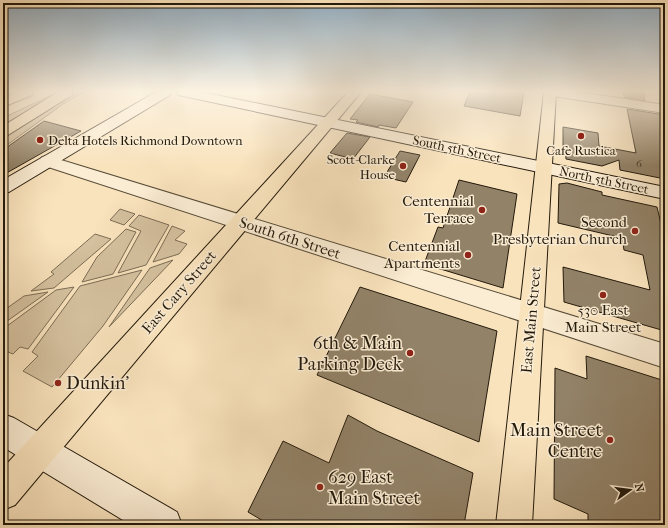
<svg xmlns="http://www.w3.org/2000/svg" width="668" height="528" font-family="'IM FELL French Canon',serif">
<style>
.green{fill:#d5c19f;stroke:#7c6d55}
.building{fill:#928268;stroke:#23190b}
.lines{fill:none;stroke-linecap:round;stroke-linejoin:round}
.tertiary-casing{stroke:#584c38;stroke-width:2}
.secondary-casing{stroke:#23190b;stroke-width:2}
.primary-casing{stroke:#23190b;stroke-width:2}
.motorway-casing{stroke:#23190b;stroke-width:2}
.tertiary{fill:#fbedd4;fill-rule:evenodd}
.secondary{fill:#fbedd4;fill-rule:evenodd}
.primary{fill:#f9e3bd;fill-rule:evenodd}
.motorway{fill:#f9e3bd;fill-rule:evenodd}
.poi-dot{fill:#8f2418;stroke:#fbedd4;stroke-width:1.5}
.labels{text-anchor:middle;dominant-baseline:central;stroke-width:3;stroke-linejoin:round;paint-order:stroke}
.far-number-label{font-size:11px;fill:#3f3322}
.far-poi-label{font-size:13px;fill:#23190b;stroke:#fbedd4;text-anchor:start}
.far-street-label{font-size:13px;fill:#23190b;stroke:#fbedd4}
.poi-label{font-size:15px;fill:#23190b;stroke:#fbedd4;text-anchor:end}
.street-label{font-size:15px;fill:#23190b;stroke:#fbedd4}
.near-poi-label{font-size:18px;fill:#23190b;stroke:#fbedd4;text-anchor:end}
</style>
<rect width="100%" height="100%" fill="#f9e3bd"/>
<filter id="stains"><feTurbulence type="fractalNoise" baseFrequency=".005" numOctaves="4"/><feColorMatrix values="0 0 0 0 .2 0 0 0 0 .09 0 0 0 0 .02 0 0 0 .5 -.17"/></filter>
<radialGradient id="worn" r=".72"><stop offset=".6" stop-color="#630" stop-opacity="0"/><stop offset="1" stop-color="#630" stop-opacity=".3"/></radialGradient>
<path class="green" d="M58,92H62L3,128V118Z
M71,92H83L63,104L3,148V138L20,125Z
M120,209L135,214L124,225L110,220Z
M139,215L169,225L146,265L118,273L141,231L129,226Z
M172,226L185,231L175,240L187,244L179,254L153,262Z
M126,229L136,232L113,274L82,282L97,257Z
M95,234L111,239L54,288L31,291L54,274L51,272Z
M173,260L109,327L150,268Z
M142,270L103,326L52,387L23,371L38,356L32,352L80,286Z
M74,287L28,349L20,347L13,354L3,350V329L56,290Z
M48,292L3,324V311L24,296Z"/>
<path class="building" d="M470,92H524L520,116L464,106Z
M623,92H643L645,101L624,97Z
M370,94L413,102L396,128L379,125L378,127L356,122L358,120L350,119Z
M627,109L665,115V179L620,170L619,160L602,166L566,159L565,148H563V127L598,133L599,146L636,153Z
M44,121L81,131L3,175V150Z
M347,133L370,137L353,159L330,153Z
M400,151L420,155L406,182L384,177Z
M459,180L517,194L503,288L424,264L438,227L443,228Z
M567,183L602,192V195L657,207L662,228L665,229V331L564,302L563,267L650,290L643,255L624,250L622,238L558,223L559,184Z
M360,287L497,331L479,442L317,375Z
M586,356L665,381V525H588V514L554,499L555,368L587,379Z
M348,415L377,431L473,473L464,525H270L248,512L283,441L329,463Z"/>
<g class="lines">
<defs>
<path id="tertiary" d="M547,92H578L665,105V113L553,96L548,95Z
M48,156L665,344V368L42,165L40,161L42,157Z"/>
<path id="secondary" d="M156,92H171L170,95L9,192L3,193V180Z
M177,92H201L665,187V199L183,96L178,95Z
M3,414L14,418L177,512L182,525H131L3,447Z"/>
<path id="primary" d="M348,92H361L15,505L3,510V468Z
M544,92H556L532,525H496Z"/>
<path id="motorway" d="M17,92H33L32,95L3,107V98Z
M58,92H73L72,95L8,135L3,136V126Z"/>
</defs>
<use href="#tertiary" class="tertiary-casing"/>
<use href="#secondary" class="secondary-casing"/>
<use href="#primary" class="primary-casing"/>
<use href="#motorway" class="motorway-casing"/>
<use href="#tertiary" class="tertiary"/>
<use href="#secondary" class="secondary"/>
<use href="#primary" class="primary"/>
<use href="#motorway" class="motorway"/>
</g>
<linearGradient id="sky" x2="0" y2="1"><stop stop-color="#91abbe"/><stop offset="0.55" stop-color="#fcf2e1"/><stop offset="1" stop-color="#fcf2e1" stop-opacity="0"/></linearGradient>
<rect width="668" height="166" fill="url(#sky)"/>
<g class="poi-dot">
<circle cx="581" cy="136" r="4"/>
<circle cx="40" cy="140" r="4"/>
<circle cx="403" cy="166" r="4"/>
<circle cx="482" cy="210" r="4"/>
<circle cx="635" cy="231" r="4"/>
<circle cx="468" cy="255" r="4"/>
<circle cx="603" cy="295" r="4"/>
<circle cx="410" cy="353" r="4"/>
<circle cx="58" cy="383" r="4"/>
<circle cx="610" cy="440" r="4"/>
<circle cx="320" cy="487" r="4"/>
</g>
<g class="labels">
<g class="far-number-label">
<text x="639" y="163">6</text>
</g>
<g class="far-poi-label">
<text x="48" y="140">Delta Hotels Richmond Downtown</text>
<text x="581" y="150" text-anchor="middle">Cafe Rustica</text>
<text x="395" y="159" text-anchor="end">Scott-Clarke<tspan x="395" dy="15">House</tspan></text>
</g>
<g class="far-street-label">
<text transform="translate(457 149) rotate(12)">South 5th Street</text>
<text transform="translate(604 180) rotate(12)">North 5th Street</text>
</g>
<g class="poi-label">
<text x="474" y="201">Centennial<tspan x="474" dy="17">Terrace</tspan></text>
<text x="627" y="222">Second<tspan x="627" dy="17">Presbyterian Church</tspan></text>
<text x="460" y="246">Centennial<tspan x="460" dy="17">Apartments</tspan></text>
<text x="603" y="310" text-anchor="middle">530 East<tspan x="603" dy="17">Main Street</tspan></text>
</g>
<g class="street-label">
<text transform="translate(290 238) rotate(18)">South 6th Street</text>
<text transform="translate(179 292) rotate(-49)">East Cary Street</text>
<text transform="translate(531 320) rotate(-85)">East Main Street</text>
</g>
<g class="near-poi-label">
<text x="402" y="343">6th &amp; Main<tspan x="402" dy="21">Parking Deck</tspan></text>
<text x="66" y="383" text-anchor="start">Dunkin'</text>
<text x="602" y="430">Main Street<tspan x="602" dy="21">Centre</tspan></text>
<text x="328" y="477" text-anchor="start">629 East<tspan x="328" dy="21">Main Street</tspan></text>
</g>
</g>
<rect width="668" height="528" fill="none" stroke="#f9e3bd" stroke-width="16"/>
<rect x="4" y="4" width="660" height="520" fill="none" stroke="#23190b" stroke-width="2"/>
<rect x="8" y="8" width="652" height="512" fill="none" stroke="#23190b"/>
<g transform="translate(630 490) rotate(76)" stroke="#fbedd4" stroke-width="3" paint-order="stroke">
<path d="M0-3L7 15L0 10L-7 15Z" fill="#23190b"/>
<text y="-6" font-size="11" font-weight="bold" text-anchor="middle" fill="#23190b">N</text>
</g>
<rect width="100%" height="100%" filter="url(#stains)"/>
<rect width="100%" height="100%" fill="url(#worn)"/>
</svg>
